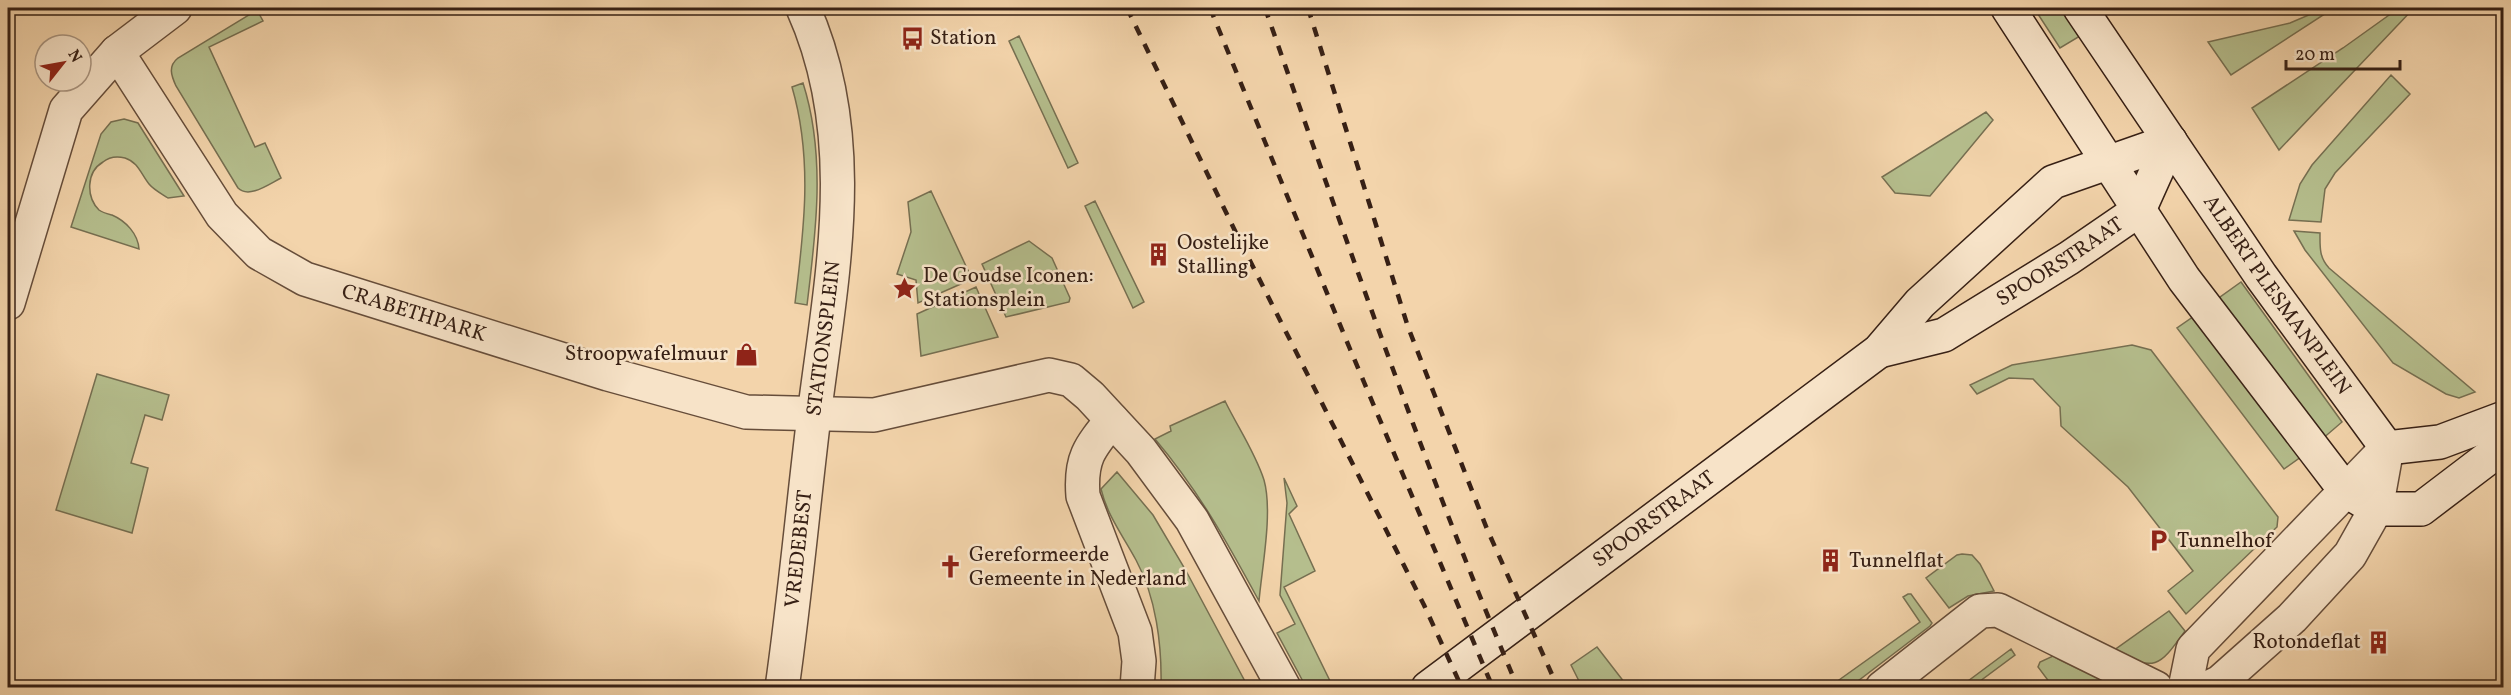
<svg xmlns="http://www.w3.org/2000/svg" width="2511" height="695" font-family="Vollkorn,serif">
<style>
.green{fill:#b5be8d;stroke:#766f51;stroke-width:1.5}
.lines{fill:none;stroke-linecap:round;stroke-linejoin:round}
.minor-casing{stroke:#664d3a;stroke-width:36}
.tertiary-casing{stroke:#664d3a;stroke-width:36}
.secondary-casing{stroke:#372015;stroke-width:36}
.minor{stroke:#f7e3c8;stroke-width:33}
.tertiary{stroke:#f7e3c8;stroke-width:33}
.secondary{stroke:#f7e3c8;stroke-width:33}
.rail{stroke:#372015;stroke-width:4.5;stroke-dasharray:10 10;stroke-linecap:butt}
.labels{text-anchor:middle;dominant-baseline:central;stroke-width:5;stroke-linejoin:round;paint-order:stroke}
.poi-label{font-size:21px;fill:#372015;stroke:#f7e3c8;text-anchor:start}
.street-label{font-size:21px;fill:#372015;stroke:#f7e3c8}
</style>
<rect width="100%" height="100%" fill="#f3d4ab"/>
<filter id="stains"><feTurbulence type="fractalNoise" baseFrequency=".00333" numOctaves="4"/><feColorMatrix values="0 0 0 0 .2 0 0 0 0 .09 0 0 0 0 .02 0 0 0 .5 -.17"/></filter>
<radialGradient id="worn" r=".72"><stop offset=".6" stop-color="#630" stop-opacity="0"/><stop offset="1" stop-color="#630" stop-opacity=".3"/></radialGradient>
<path class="green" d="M2034,8H2069L2085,33L2060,48Z
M2325,8H2334L2231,75L2208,42L2290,23Z
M2399,8H2414L2279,150L2252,108L2343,48Z
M257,10L263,21L209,47L255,147L265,143L281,178C269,184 249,199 238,188L176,86C171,75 168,66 178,58Z
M1019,36L1078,163L1068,168L1009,41Z
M2391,75L2410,94L2335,173L2325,189L2321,222L2289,220L2300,184L2312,165Z
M803,83C826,155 816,232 807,305L795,303C804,230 813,159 792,87Z
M1986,112L1993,120L1930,196L1895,193L1882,177Z
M124,119L138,123L184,196L168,198C162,194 154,190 149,184C141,174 138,162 125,158C117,156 109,157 103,162C86,172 86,197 99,210C103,213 108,214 112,215C126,221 138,234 139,249L71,227L101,134L111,122Z
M931,191L972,279L918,303L916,280L897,274L911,232L908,202Z
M1095,201L1144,302L1133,308L1085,206Z
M2294,231L2320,233C2320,247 2319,257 2329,268L2475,392L2459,398L2446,394L2393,363L2305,250Z
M1029,241L1052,258L1070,298L1069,302L1006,317L982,264Z
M2241,282L2342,422L2321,440L2216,300Z
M976,287L998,337L921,356L917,314Z
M2200,312L2305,454L2284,469L2177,328Z
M2132,345L2151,350L2278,517L2277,527L2186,614L2168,591L2193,571L2128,487L2061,426L2060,407L2033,379L2009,378L1977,394L1970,385L2012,365Z
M97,374L169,395L162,420L145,415L131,463L148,468L132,533L56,510Z
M1225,401C1237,426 1255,452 1264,480C1273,512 1262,567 1259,601C1227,542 1199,491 1155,439L1171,431L1170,426Z
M1117,472L1153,515L1185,569L1248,687H1161C1162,645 1156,597 1136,560C1123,536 1107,515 1101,489Z
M1284,478L1297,506L1289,514L1315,571L1284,587L1333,687H1306L1277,633L1295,624L1280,595L1287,503Z
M1962,554L1972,555L1980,564L1994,591L1968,596L1949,608L1926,578L1957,555Z
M1908,594H1911L1932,623L1930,626L1850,687H1839L1836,683L1839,680L1920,622L1903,597Z
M2169,611L2185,631C2159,667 2156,672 2113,651Z
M1597,647L1628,687H1582L1571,665Z
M2011,649L2015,655L1972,687H1960Z
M2053,656L2060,660L2107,683L2102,687H2053L2038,667L2040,662Z"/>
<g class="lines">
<defs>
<g id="minor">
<path id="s1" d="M117,52L222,215L259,253L305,279L608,374L746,412L874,415L1049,375L1071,380L1090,396L1141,451L1192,520L1284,688"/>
<path d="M8,303L66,110L117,52L175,8"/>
<path d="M1112,420C1089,448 1080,459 1083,496L1135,632L1139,661L1137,688"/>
<path id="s2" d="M782,688C795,597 803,506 814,416C831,279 862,139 803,8"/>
<path d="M1882,688L1980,611L1998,610L2156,688"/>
</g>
<path id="tertiary" d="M2185,688L2193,649L2387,448
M2208,688L2220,682L2292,618L2350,555L2376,509L2387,448"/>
<g id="secondary">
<path d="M2008,8L2184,279L2345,490L2376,509H2421L2492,455L2504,440"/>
<path id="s3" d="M2080,8L2261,276L2387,448L2440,442L2504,418"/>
<path d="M2139,210L2170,141"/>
<path id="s4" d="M1879,351L1944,335L2069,258L2139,210"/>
<path id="s5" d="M1428,688L1879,351L1920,303L2053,182L2170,141"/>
</g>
</defs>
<use href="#minor" class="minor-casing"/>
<use href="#tertiary" class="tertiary-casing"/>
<use href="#secondary" class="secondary-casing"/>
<use href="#minor" class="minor"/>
<use href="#tertiary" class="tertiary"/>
<use href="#secondary" class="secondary"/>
<path class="rail" d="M1127,8L1238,237L1424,605L1462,688
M1210,8L1350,349L1493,688
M1265,8C1345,236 1423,465 1518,688
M1308,8L1408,327L1487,529L1558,688"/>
</g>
<defs>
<symbol id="bus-bare" viewBox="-9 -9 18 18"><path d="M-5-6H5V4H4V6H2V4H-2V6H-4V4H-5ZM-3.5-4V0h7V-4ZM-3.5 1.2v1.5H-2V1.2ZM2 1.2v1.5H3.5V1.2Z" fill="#8f2418" stroke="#f7e3c8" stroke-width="2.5" paint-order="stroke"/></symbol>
<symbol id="building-bare" viewBox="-9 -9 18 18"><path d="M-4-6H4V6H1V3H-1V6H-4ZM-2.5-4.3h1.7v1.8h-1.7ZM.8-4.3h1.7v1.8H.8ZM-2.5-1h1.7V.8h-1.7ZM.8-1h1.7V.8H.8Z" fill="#8f2418" stroke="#f7e3c8" stroke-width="2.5" paint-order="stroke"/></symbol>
<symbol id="sight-bare" viewBox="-9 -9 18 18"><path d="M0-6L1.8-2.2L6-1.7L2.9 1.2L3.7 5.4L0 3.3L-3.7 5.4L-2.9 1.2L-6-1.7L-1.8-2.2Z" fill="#8f2418" stroke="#f7e3c8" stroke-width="2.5" paint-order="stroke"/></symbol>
<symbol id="shop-bare" viewBox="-9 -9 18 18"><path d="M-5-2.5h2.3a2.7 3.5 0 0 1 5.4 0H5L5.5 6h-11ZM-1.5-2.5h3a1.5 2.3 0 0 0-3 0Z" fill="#8f2418" stroke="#f7e3c8" stroke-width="2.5" paint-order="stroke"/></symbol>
<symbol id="parking-bare" viewBox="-9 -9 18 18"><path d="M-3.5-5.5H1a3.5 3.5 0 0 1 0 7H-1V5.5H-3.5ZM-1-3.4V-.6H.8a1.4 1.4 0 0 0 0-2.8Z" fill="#8f2418" stroke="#f7e3c8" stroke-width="2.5" paint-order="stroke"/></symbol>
<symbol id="church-bare" viewBox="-9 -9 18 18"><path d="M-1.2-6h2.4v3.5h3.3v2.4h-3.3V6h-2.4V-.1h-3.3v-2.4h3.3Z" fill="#8f2418" stroke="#f7e3c8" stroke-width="2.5" paint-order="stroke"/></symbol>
</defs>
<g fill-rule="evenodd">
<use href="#bus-bare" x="896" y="22" width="33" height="33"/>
<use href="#building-bare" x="1142" y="238" width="33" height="33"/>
<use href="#sight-bare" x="888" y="272" width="33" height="33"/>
<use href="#shop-bare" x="730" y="338" width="33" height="33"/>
<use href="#parking-bare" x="2142" y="524" width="33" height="33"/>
<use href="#building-bare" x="1814" y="544" width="33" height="33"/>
<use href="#church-bare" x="934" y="550" width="33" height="33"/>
<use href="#building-bare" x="2362" y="626" width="33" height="33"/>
</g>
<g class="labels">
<g class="poi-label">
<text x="930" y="38">Station</text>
<text x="1177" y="243">Oostelijke<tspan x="1177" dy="24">Stalling</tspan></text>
<text x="923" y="276">De Goudse Iconen:<tspan x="923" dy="24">Stationsplein</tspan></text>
<text x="728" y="354" text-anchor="end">Stroopwafelmuur</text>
<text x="2177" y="541">Tunnelhof</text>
<text x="969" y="555">Gereformeerde<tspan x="969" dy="24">Gemeente in Nederland</tspan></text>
<text x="1849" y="561">Tunnelflat</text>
<text x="2361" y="642" text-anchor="end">Rotondeflat</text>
</g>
<g class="street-label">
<text stroke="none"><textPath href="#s4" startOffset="204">SPOORSTRAAT</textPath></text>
<text stroke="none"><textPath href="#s3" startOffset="348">ALBERT PLESMANPLEIN</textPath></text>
<text stroke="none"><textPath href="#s1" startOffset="414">CRABETHPARK</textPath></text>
<text stroke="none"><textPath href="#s2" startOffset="352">STATIONSPLEIN</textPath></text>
<text stroke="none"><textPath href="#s5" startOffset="282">SPOORSTRAAT</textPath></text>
<text stroke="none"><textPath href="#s2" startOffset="140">VREDEBEST</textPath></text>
</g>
</g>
<rect width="2511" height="695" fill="none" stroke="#f3d4ab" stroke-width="30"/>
<rect x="9" y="9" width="2493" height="677" fill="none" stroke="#372015" stroke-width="3"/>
<rect x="15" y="15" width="2481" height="665" fill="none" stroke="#372015" stroke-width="1.5"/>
<g transform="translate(63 63) rotate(59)"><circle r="28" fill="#f7e3c8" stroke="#aa9580" stroke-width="1.5"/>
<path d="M0-4.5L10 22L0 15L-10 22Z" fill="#8f2418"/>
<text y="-9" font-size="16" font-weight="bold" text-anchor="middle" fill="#372015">N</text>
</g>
<path d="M2286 60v9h114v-9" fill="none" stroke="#372015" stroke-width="3"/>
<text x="2295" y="60" font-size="18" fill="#372015" stroke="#f7e3c8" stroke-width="4.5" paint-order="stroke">20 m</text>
<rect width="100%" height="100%" filter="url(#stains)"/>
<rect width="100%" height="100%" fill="url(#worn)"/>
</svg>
